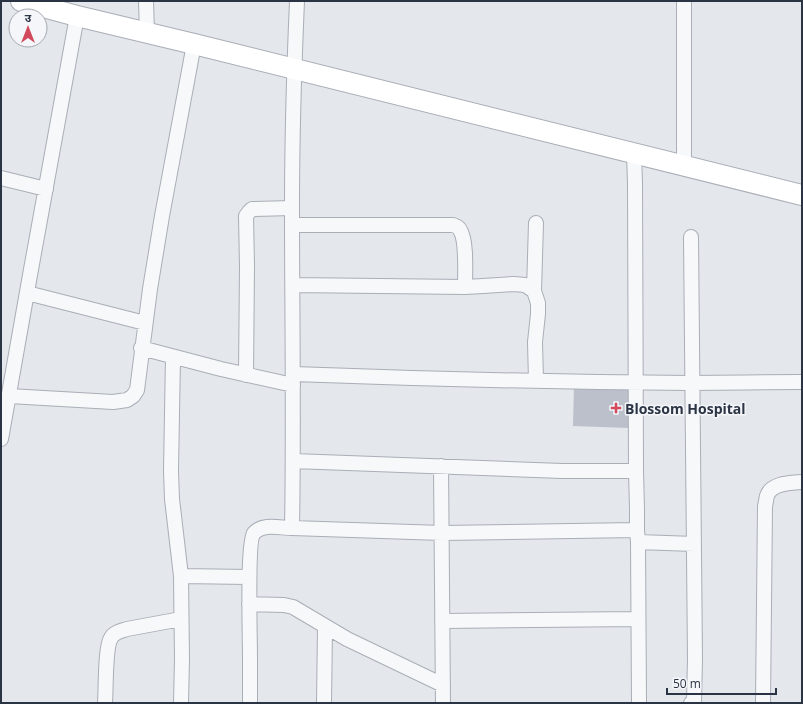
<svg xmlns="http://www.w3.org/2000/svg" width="803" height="704" font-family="'Open Sans','Noto Sans Devanagari',sans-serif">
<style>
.building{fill:#bbc0ca}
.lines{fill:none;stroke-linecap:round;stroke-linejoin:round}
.street-casing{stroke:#a9aeb7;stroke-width:16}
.secondary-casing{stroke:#a9aeb7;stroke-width:22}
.street{stroke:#f7f8fa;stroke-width:14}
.secondary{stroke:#fff;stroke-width:20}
.poi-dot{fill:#d1495b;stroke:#f4f6f9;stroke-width:1.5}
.labels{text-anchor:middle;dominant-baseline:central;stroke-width:3;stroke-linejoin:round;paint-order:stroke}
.poi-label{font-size:14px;font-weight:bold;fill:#2b3445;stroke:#f4f6f9;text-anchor:start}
</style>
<rect width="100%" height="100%" fill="#e4e7ec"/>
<path class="building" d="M574,386L630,388L629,428L573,426Z"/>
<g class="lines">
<defs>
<path id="street" d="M146,1L147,33
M297,1C294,70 292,138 292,207C292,314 294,421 292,528L442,533L637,530
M684,1V166
M634,154L635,183L636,471L637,509V530L638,542L639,703
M1,178L46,189
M293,225H453C456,226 459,227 460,230C467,240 465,274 465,287
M691,237L695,659L694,701L691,703
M293,285L465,287L483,286L514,284L525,285L534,291L538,303V314L535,342L536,380
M534,291L536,223
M27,293L145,323
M141,348L221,369L293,385
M173,357L171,471L172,499L181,576L182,659L181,703
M293,374C425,379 557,382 690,383C727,383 765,382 802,382
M246,375L247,266L246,216L249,212L252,209L292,208
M9,396L113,402L127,400L133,396L137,390L150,289L162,216L194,44
M1,439L30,275L77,16
M293,461L562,471H636
M441,466L443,703
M638,542L694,544
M181,576L249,577
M249,604L284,605L293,607L347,639L443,685
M442,621L638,619
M105,703C106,690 105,647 111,638C114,632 121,631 127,629L181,619
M250,703C250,688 250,673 250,657C250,640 247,541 254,533C263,523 280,528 292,528
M324,703L325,627
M763,703L765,506C766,503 766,499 767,496C771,483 790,483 802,482"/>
<path id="secondary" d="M21,1L77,16L194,44L802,195"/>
</defs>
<use href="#street" class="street-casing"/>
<use href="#secondary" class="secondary-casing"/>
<use href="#street" class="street"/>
<use href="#secondary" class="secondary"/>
</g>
<path class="poi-dot" d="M614 402h4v4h4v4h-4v4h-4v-4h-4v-4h4z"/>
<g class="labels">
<g class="poi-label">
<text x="625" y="408">Blossom Hospital</text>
</g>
</g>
<rect width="803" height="704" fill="none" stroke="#2b3445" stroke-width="4"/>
<g transform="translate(28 28)"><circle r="19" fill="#f4f6f9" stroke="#a4a8b1"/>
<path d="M0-3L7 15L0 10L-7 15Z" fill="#d1495b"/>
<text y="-6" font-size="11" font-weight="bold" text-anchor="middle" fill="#2b3445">उ</text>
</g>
<path d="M667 688v6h109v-6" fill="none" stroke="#2b3445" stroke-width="2"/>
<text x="673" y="688" font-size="12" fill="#2b3445" stroke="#f4f6f9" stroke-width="3" paint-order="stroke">50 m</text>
</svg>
